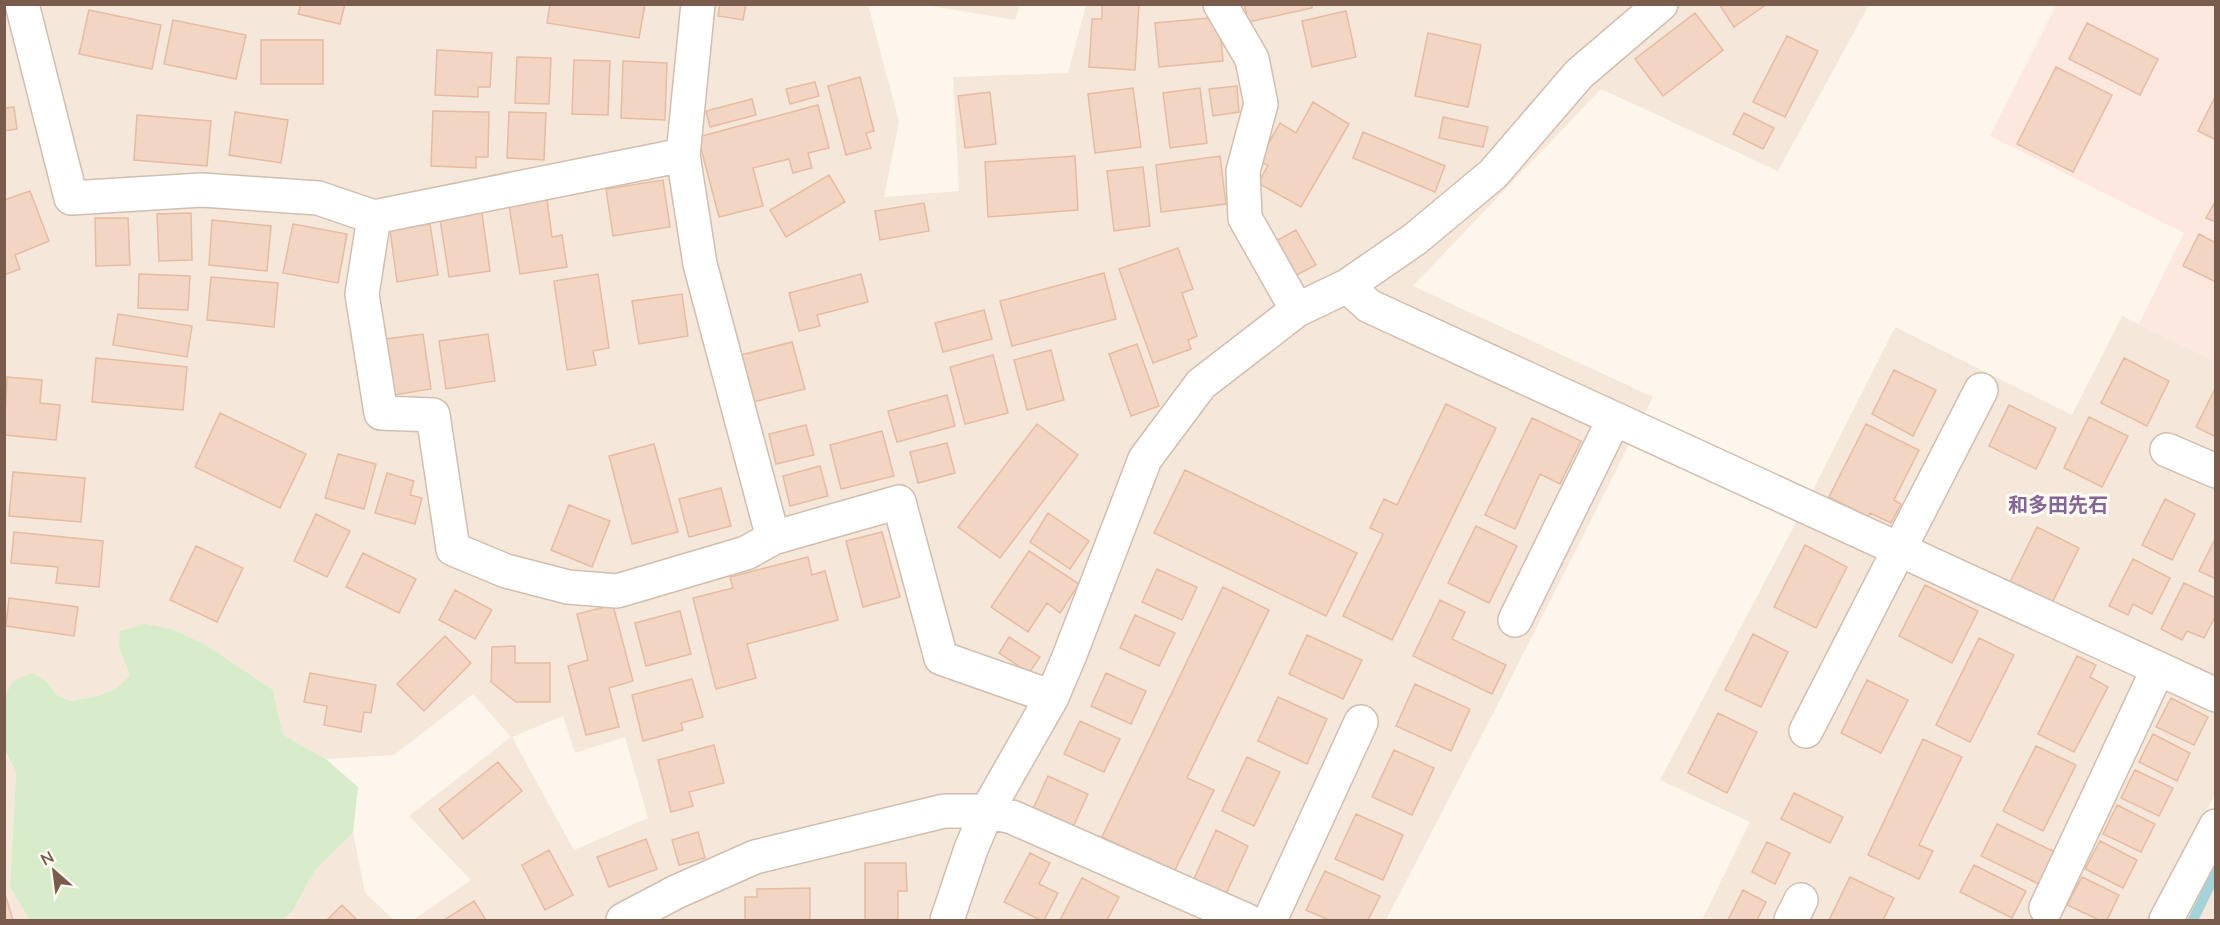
<svg xmlns="http://www.w3.org/2000/svg" width="2220" height="925" font-family="Mulish,'Noto Sans JP',sans-serif">
<style>
.residential{fill:#f5e8da;fill-rule:evenodd}
.commercial{fill:#fde8e0}
.green{fill:#d8ecc9}
.lines{fill:none;stroke-linecap:round;stroke-linejoin:round}
.stream{stroke:#a5d3da;stroke-width:10}
.building{fill:#f3d5c3;stroke:#e6bba3;stroke-width:1.5}
.minor-casing{stroke:#d1beb0;stroke-width:36}
.minor{stroke:#fff;stroke-width:33}
.labels{text-anchor:middle;dominant-baseline:central;stroke-width:6;stroke-linejoin:round;paint-order:stroke}
.quarter-label{font-size:20px;font-weight:bold;fill:#846695;stroke:#fffaf3}
</style>
<rect width="100%" height="100%" fill="#fdf6ec"/>
<path class="residential" d="M5,5H868L899,122L884,197L959,191L953,77L1068,73L1086,5H1869L1778,171L1601,89L1413,286L1653,397L1498,704L1386,920H413L471,880L409,816L511,737L473,694L394,755L326,759L283,735L273,690L206,645L175,630L119,648L130,677L115,689L97,696L71,701L57,695L46,681H13L5,698ZM563,716L575,753L625,737L648,818L574,850L512,737Z
M925,5V4L1020,5L1015,20Z
M2122,316L2215,361L2216,792L2204,815L2215,820V920H1702L1750,822L1660,780L1810,496L1895,327L2072,415Z
M4,751L16,772L10,886L30,920H5Z
M353,833L365,893L394,920H282L291,913L316,869Z"/>
<path class="commercial" d="M2056,5H2215V361L2139,324L2184,233L1990,136Z"/>
<path class="green" d="M145,624L175,630L206,645L273,690L283,735L326,759L358,787L353,833L316,869L291,913L282,920H30L10,887L16,772L5,751L4,698L13,681L32,673L46,681L57,695L71,701L98,696L115,689L130,676L119,648L120,631Z"/>
<g class="lines">
<path class="stream" d="M2193,920L2216,873"/>
</g>
<path class="building" d="M301,4H345L340,24L298,14Z
M550,4H645L639,38L547,23Z
M720,4H746L743,20L718,16Z
M1102,4H1139L1135,70L1089,67L1092,19H1102Z
M1244,4H1312V8L1248,22Z
M1719,4H1767L1734,27Z
M89,10L161,25L152,69L79,54Z
M1346,11L1356,57L1312,67L1302,21Z
M1695,13L1723,50L1663,96L1635,59Z
M1219,17L1223,61L1159,67L1155,23Z
M173,20L246,35L236,79L164,64Z
M2087,23L2158,59L2140,95L2069,59Z
M1428,33L1481,45L1468,107L1415,96Z
M1787,36L1818,51L1785,117L1753,102Z
M261,40H323V84H261Z
M437,50L492,53L490,87H478V97L435,95Z
M517,57L551,58L549,104L515,103Z
M574,60L610,61L608,115L572,114Z
M623,61L667,63L665,120L621,118Z
M2056,67L2112,95L2073,172L2017,144Z
M860,77L874,131L866,133L871,148L846,155L828,86Z
M815,82L819,96L790,104L786,89Z
M1237,86L1239,112L1213,116L1209,89Z
M1133,88L1141,147L1095,153L1088,94Z
M1200,88L1207,143L1170,148L1163,93Z
M990,92L996,144L965,148L958,96Z
M2216,95V140L2198,131Z
M752,99L756,115L710,127L706,111Z
M1313,102L1349,124L1301,207L1258,183L1268,166L1259,160L1280,123L1296,133Z
M818,105L829,148L808,153L812,168L793,173L789,159L753,168L763,206L719,217L698,137Z
M14,107L17,129L4,131V108Z
M433,111L489,112L488,157H476V168L431,166Z
M235,112L288,120L281,163L229,155Z
M509,112L546,113L544,160L507,158Z
M1744,113L1774,128L1763,149L1733,134Z
M137,115L211,121L207,166L134,160Z
M1443,117L1488,127L1483,147L1439,138Z
M1363,132L1445,166L1435,192L1353,158Z
M1075,156L1078,210L988,217L985,162Z
M1220,156L1226,204L1161,212L1156,165Z
M1143,167L1150,226L1114,231L1107,171Z
M829,175L845,202L786,237L770,210Z
M663,180L670,227L613,236L606,189Z
M30,191L49,241L15,255L20,269L4,275V200Z
M547,199L552,237L562,235L567,267L520,274L509,205Z
M2216,200V222L2206,218Z
M924,203L929,231L880,240L875,211Z
M191,213L192,260L159,261L157,214Z
M482,213L490,271L449,277L440,219Z
M95,218H128L130,265L96,266Z
M212,220L271,226L267,271L209,265Z
M293,224L347,234L338,283L283,273Z
M430,224L438,275L397,282L390,230Z
M1296,230L1316,265L1293,277L1274,242Z
M2199,234L2216,243V282L2183,266Z
M1178,248L1193,289L1182,293L1197,336L1188,340L1191,349L1153,363L1119,269Z
M1104,273L1116,319L1012,346L1000,301Z
M139,274L190,276L188,310L138,308Z
M598,274L609,348L593,351L596,365L567,370L554,281Z
M861,274L868,302L817,315L820,326L799,331L789,293Z
M211,277L278,283L274,327L207,320Z
M682,294L688,336L639,344L632,301Z
M984,310L992,339L943,352L935,323Z
M118,314L192,326L187,357L113,345Z
M423,334L431,389L394,395L386,339Z
M488,334L495,381L446,389L439,341Z
M792,342L805,389L749,403L737,356Z
M1137,344L1159,406L1131,416L1109,354Z
M1051,350L1064,400L1027,410L1014,360Z
M993,355L1008,413L965,424L950,367Z
M96,358L187,367L183,410L92,402Z
M2124,358L2169,381L2147,426L2101,403Z
M1894,370L1936,390L1913,436L1872,414Z
M7,377L42,380L40,403L60,405L56,440L4,435Z
M2216,387V437L2196,427Z
M947,395L955,426L897,442L888,411Z
M1446,404L1496,428L1392,640L1343,616L1383,534L1370,528L1384,499L1397,505Z
M2009,405L2056,428L2036,469L1989,446Z
M220,413L306,454L280,508L195,467Z
M2089,417L2128,436L2102,487L2064,468Z
M1532,418L1581,441L1560,484L1540,474L1515,529L1485,515Z
M1037,424L1078,455L1000,558L958,527Z
M1866,424L1919,450L1894,500L1901,504L1891,523L1870,513L1868,517L1829,497Z
M806,425L814,455L776,464L769,434Z
M882,431L894,476L841,489L830,445Z
M947,443L955,473L918,483L910,452Z
M654,444L678,532L632,544L609,456Z
M338,454L376,464L364,509L325,498Z
M820,466L828,496L790,506L783,476Z
M1185,470L1357,553L1326,616L1154,533Z
M13,472L85,478L81,522L9,516Z
M387,473L414,481L410,495L422,498L415,524L375,513Z
M721,488L731,526L689,537L679,499Z
M2165,499L2195,514L2172,560L2142,545Z
M569,505L610,521L592,567L551,550Z
M1048,513L1089,541L1070,569L1030,542Z
M316,514L350,531L327,577L294,561Z
M1476,526L1517,546L1489,603L1448,583Z
M2037,527L2079,548L2051,605L2009,584Z
M14,532L103,541L99,587L56,583L58,567L11,563Z
M882,532L900,597L863,607L846,541Z
M2216,537V579L2199,571Z
M1805,545L1847,567L1816,628L1774,607Z
M196,546L243,568L217,622L170,600Z
M1029,551L1079,584L1060,613L1047,603L1028,632L991,607Z
M363,553L416,579L399,613L346,587Z
M808,557L812,575L825,571L838,620L747,644L756,678L716,689L693,598L733,588L730,577Z
M2133,559L2170,578L2152,614L2133,604L2128,615L2109,606Z
M1157,569L1197,587L1182,620L1142,602Z
M2184,583L2216,598V615L2204,638L2187,631L2182,640L2161,629Z
M1925,585L1978,611L1952,663L1899,636Z
M1223,587L1269,610L1187,778L1214,790L1174,872L1102,837Z
M455,590L492,610L475,639L439,620Z
M9,598L78,607L74,636L6,626Z
M1440,600L1465,612L1452,639L1506,665L1492,694L1413,656Z
M613,605L633,681L609,688L619,727L586,735L568,666L588,660L577,614Z
M680,611L691,654L646,666L635,623Z
M1135,615L1175,633L1159,666L1120,648Z
M1753,634L1788,652L1761,707L1725,690Z
M1307,635L1362,660L1343,699L1289,674Z
M445,636L471,663L424,711L397,684Z
M1009,637L1040,657L1029,673L999,653Z
M1979,638L2014,655L1970,742L1936,725Z
M515,646V663H550V702H516L491,682L492,647Z
M2077,656L2096,665L2090,677L2108,687L2074,752L2038,734Z
M310,673L376,685L371,713L364,712L361,732L324,725L327,706L304,702Z
M1106,673L1146,691L1131,724L1091,706Z
M692,679L703,717L681,723L683,730L643,741L632,695Z
M1867,680L1908,700L1881,753L1841,733Z
M1415,684L1470,709L1451,751L1396,726Z
M1278,697L1327,719L1307,764L1258,741Z
M2171,698L2208,717L2194,745L2156,727Z
M1718,713L1757,732L1727,793L1688,773Z
M1080,721L1120,739L1104,772L1064,754Z
M2153,734L2190,753L2177,781L2139,762Z
M1923,739L1962,757L1919,845L1933,851L1919,879L1868,855Z
M714,745L724,783L689,792L693,806L671,812L658,760Z
M2036,746L2076,765L2043,831L2003,811Z
M1394,750L1434,768L1412,815L1372,797Z
M1247,757L1280,772L1254,826L1222,811Z
M498,762L522,791L463,839L439,809Z
M2135,770L2173,788L2159,816L2121,798Z
M1048,776L1088,794L1073,827L1033,809Z
M1794,793L1843,817L1830,843L1781,819Z
M2117,805L2155,824L2141,852L2103,834Z
M1356,814L1403,835L1383,880L1335,859Z
M1997,824L2057,853L2041,885L1981,856Z
M1216,830L1248,846L1226,894L1194,879Z
M698,832L705,858L679,865L672,840Z
M646,839L657,869L609,887L597,857Z
M2100,841L2137,860L2123,888L2085,869Z
M1767,842L1790,853L1775,884L1752,872Z
M549,850L573,895L545,910L522,865Z
M1030,853L1050,863L1039,884L1058,893L1044,920H1040L1004,902Z
M865,863H906L907,891H898V920H865Z
M1974,865L2026,891L2012,918L1960,892Z
M1325,871L1380,896L1368,920H1329L1306,910Z
M1850,877L1894,898L1883,920H1829Z
M2082,877L2119,895L2107,920H2099L2067,905Z
M1082,878L1119,897L1107,920H1060Z
M810,888V920H745V897H757V889Z
M1743,890L1766,902L1757,920H1728Z
M4,891L13,920H4Z
M474,901L486,920H444Z
M342,905L357,920H327Z"/>
<g class="lines">
<defs>
<path id="minor" d="M22,4L71,198L202,190L318,198L374,217L683,155L700,264L773,538L899,502L941,658L1052,697
M1220,4L1252,59L1261,104L1243,171L1245,218L1297,310
M683,155L698,4
M374,217L362,294L381,413L433,415L453,549L506,571L568,587L617,591L746,553L773,538
M1347,286L1369,306L2216,695
M2167,450L2216,471
M1515,620L1614,419
M1806,731L1981,390
M2046,908L2158,669
M623,920L676,892L755,857L944,811H987L1012,817L1246,920
M947,920L971,849L987,811L1052,697L1069,657L1145,459L1201,384L1297,310L1347,286L1415,239L1493,174L1579,74L1661,4
M1270,920L1361,722
M1791,920L1801,900
M2166,920L2216,826"/>
</defs>
<use href="#minor" class="minor-casing"/>
<use href="#minor" class="minor"/>
</g>
<g class="labels">
<g class="quarter-label">
<text x="2058" y="504">和多田先石</text>
</g>
</g>
<rect width="2220" height="925" fill="none" stroke="#7a5c4d" stroke-width="12"/>
<g transform="translate(54 871) rotate(332)" stroke="#fffaf3" stroke-width="4.5" paint-order="stroke">
<path d="M0-4.5L10 22L0 15L-10 22Z" fill="#7a5c4d"/>
<text y="-9" font-size="16" font-weight="bold" text-anchor="middle" fill="#7a5c4d">N</text>
</g>
</svg>
